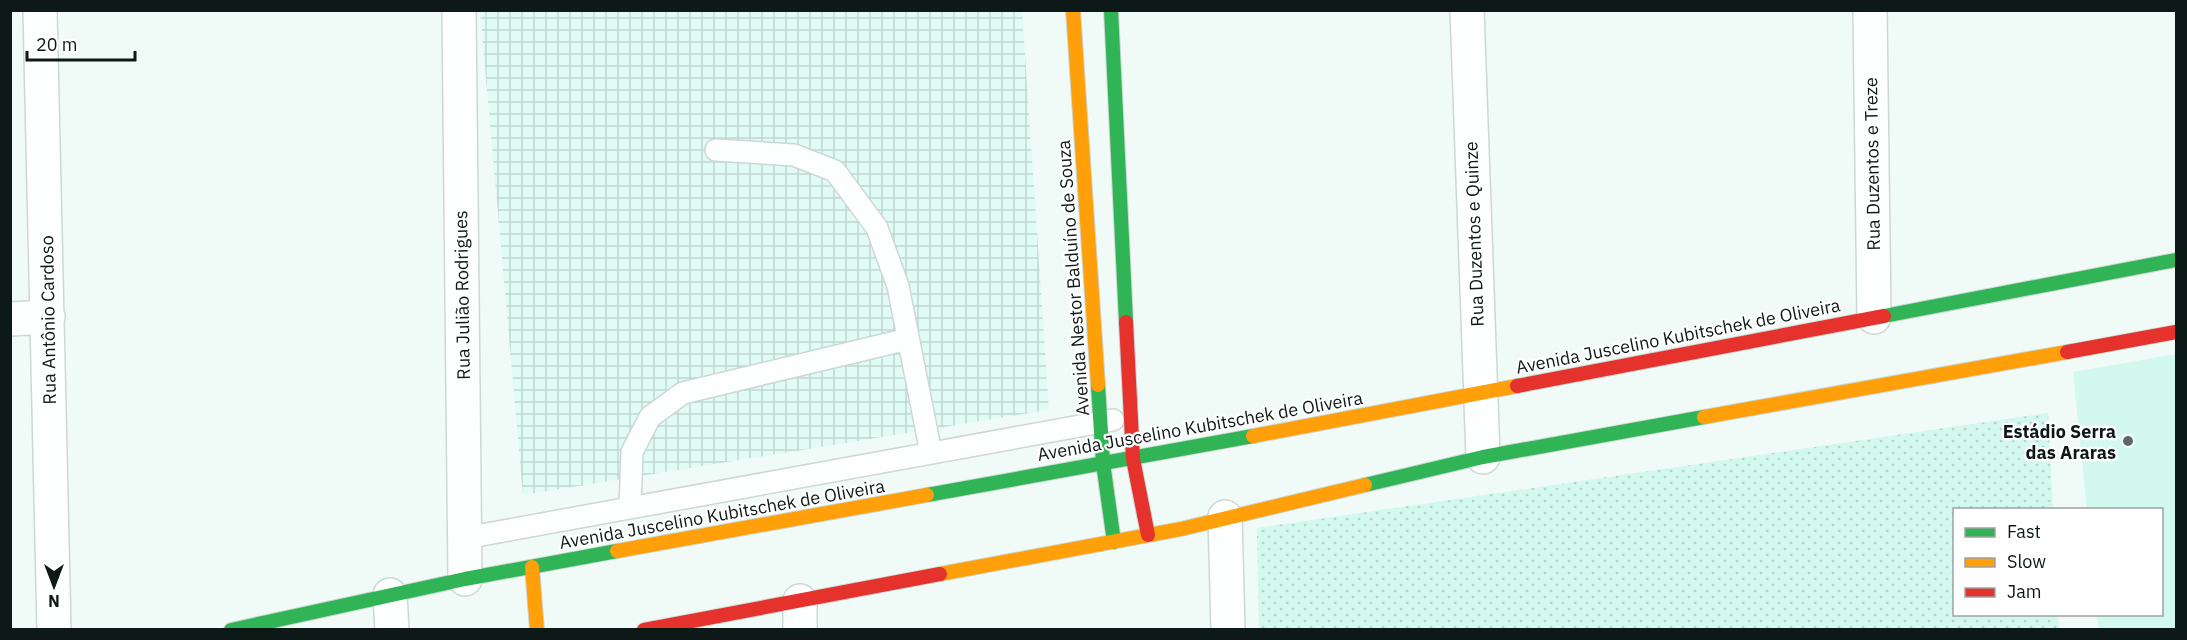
<svg xmlns="http://www.w3.org/2000/svg" width="2187" height="640" font-family="'IBM Plex Sans',sans-serif">
<style>
.industrial{fill:url(#industrial-grid)}
.grass{fill:url(#grass-dots)}
.pitch{fill:#d3f8ee}
.lines{fill:none;stroke-linecap:round;stroke-linejoin:round}
.lane-casing{stroke:#cdd8d5;stroke-width:24}
.street-casing{stroke:#cdd8d5;stroke-width:36}
.fast-casing{stroke:#cdd8d5;stroke-width:16}
.slow-casing{stroke:#cdd8d5;stroke-width:16}
.jam-casing{stroke:#cdd8d5;stroke-width:16}
.lane{stroke:#fdfefe;stroke-width:21}
.street{stroke:#fdfefe;stroke-width:33}
.fast{stroke:#30b455;stroke-width:14}
.slow{stroke:#ff9f0a;stroke-width:14}
.jam{stroke:#e5322d;stroke-width:14}
.poi-dot{fill:#5c6865;stroke:#fff;stroke-width:2}
.labels{text-anchor:middle;dominant-baseline:central;stroke-width:4.5;stroke-linejoin:round;paint-order:stroke}
.street-label{font-size:18px;fill:#0d1916;stroke:#fff}
.poi-label{font-size:18px;font-weight:bold;fill:#0d1916;stroke:#fff;text-anchor:end}
</style>
<defs>
<pattern id="industrial-grid" width="8" height="8" patternUnits="userSpaceOnUse" patternTransform="scale(1.5)"><rect width="8" height="8" fill="#e0fcf4"/><path d="M0 4h8M4 0v8" fill="none" stroke="#bfd7d0"/></pattern>
<pattern id="grass-dots" width="8" height="8" patternUnits="userSpaceOnUse" patternTransform="scale(1.5)"><rect width="8" height="8" fill="#d3f8ee"/><path d="M2 2h.1M6 6h.1" fill="none" stroke="#b4d4cb" stroke-width="1.8" stroke-linecap="round"/></pattern>
</defs>
<rect width="100%" height="100%" fill="#f0faf7"/>
<path class="industrial" d="M480,11H1022L1049,410L523,495Z"/>
<path class="grass" d="M2048,413L2053,509L1954,510V614L2058,615L2059,629H1259L1257,528Z"/>
<path class="pitch" d="M2176,354V629H2099L2097,615L2162,614V510L2087,509L2073,372Z"/>
<g class="lines">
<defs>
<path id="lane" d="M716,150L794,155L835,171L877,228L898,286L931,453
M630,508L632,452L650,417L683,393L908,339
M465,538L1113,420"/>
<path id="street" d="M40,10L54,630
M459,10L465,579
M1467,10L1483,457
M1870,10L1874,317
M10,319L48,317
M1225,517L1228,630
M390,595L392,630
M800,601V630"/>
<path id="fast" d="M1111,10L1126,322
M1884,316L2176,260
M1098,385L1103,463L1114,542
M1365,485L1483,457L1704,417
M927,495L1253,436
M231,630L465,579L617,551"/>
<path id="slow" d="M1073,10L1098,385
M1704,417L2067,352
M1253,436L1517,386
M617,551L927,495
M532,567L537,630
M940,574L1181,529L1365,485"/>
<path id="jam" d="M1126,322L1133,459L1148,535
M2067,352L2176,332
M1517,386L1884,316
M644,630L940,574"/>
</defs>
<use href="#lane" class="lane-casing"/>
<use href="#street" class="street-casing"/>
<use href="#fast" class="fast-casing"/>
<use href="#slow" class="slow-casing"/>
<use href="#jam" class="jam-casing"/>
<use href="#lane" class="lane"/>
<use href="#street" class="street"/>
<use href="#fast" class="fast"/>
<use href="#slow" class="slow"/>
<use href="#jam" class="jam"/>
</g>
<circle class="poi-dot" cx="2128" cy="441" r="6"/>
<g class="labels">
<g class="street-label">
<text transform="translate(1872 164) rotate(-91)">Rua Duzentos e Treze</text>
<text transform="translate(1474 234) rotate(-92)">Rua Duzentos e Quinze</text>
<text transform="translate(1073 278) rotate(-94)">Avenida Nestor Balduíno de Souza</text>
<text transform="translate(462 295) rotate(-91)">Rua Julião Rodrigues</text>
<text transform="translate(48 320) rotate(-91)">Rua Antônio Cardoso</text>
<text transform="translate(1678 336) rotate(-11)">Avenida Juscelino Kubitschek de Oliveira</text>
<text transform="translate(1200 426) rotate(-10)">Avenida Juscelino Kubitschek de Oliveira</text>
<text transform="translate(722 514) rotate(-10)">Avenida Juscelino Kubitschek de Oliveira</text>
</g>
<g class="poi-label">
<text x="2116" y="431">Estádio Serra<tspan x="2116" dy="21">das Araras</tspan></text>
</g>
</g>
<rect width="2187" height="640" fill="none" stroke="#0d1916" stroke-width="24"/>
<rect x="1953" y="508" width="210" height="108" fill="#ffffff" stroke="#9ea3a2" stroke-width="1.5"/>
<rect x="1965" y="528" width="30" height="9" fill="#30b455" stroke="#9ea3a2" stroke-width="1.5"/>
<text x="2007" y="538" font-size="18" fill="#0d1916">Fast</text>
<rect x="1965" y="558" width="30" height="9" fill="#ff9f0a" stroke="#9ea3a2" stroke-width="1.5"/>
<text x="2007" y="568" font-size="18" fill="#0d1916">Slow</text>
<rect x="1965" y="588" width="30" height="9" fill="#e5322d" stroke="#9ea3a2" stroke-width="1.5"/>
<text x="2007" y="598" font-size="18" fill="#0d1916">Jam</text>
<g transform="translate(54 586) rotate(180)" stroke="#ffffff" stroke-width="4.5" paint-order="stroke">
<path d="M0-4.5L10 22L0 15L-10 22Z" fill="#0d1916"/>
<text y="-9" font-size="16" font-weight="bold" text-anchor="middle" fill="#0d1916">N</text>
</g>
<path d="M27 51v9h108v-9" fill="none" stroke="#0d1916" stroke-width="3"/>
<text x="36" y="51" font-size="18" fill="#0d1916" stroke="#ffffff" stroke-width="4.5" paint-order="stroke">20 m</text>
</svg>
